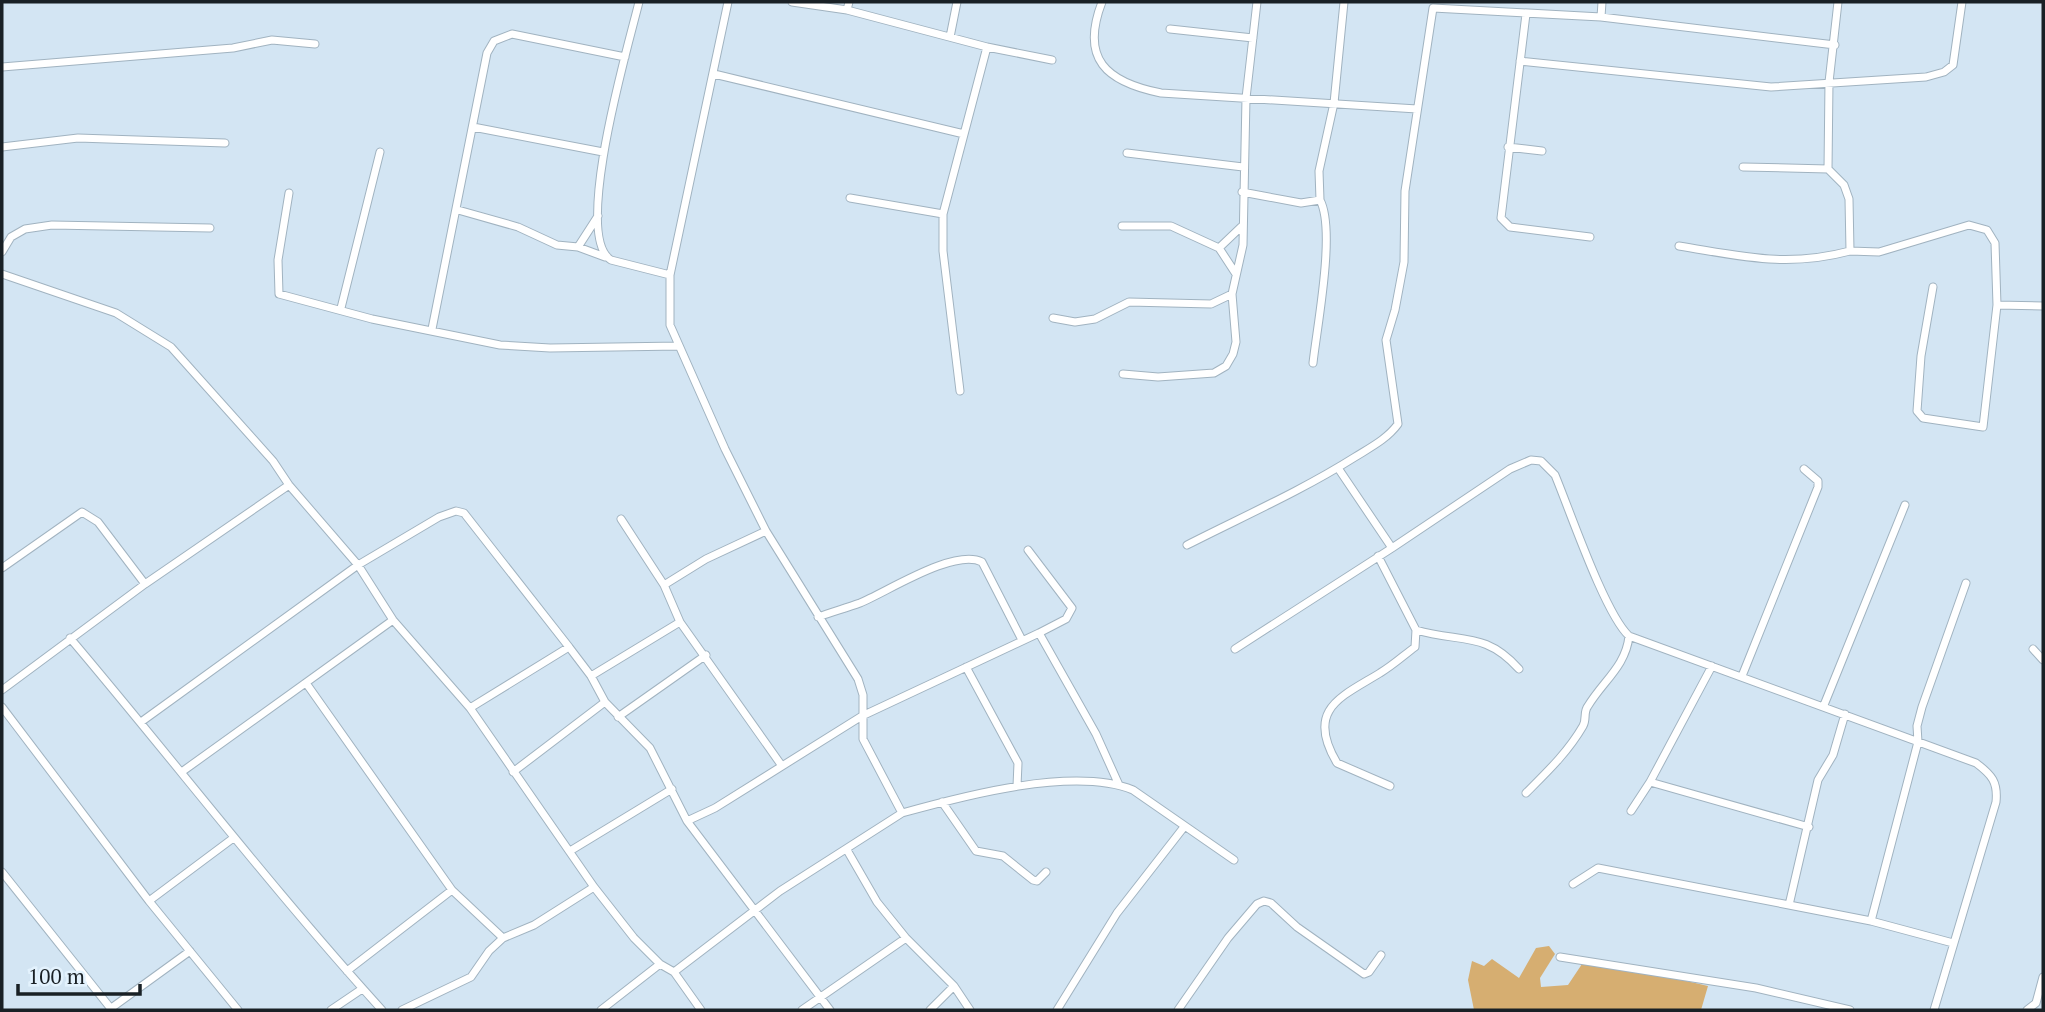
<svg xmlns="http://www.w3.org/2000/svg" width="2045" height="1012" font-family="'PT Serif',serif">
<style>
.green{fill:#d6ae71}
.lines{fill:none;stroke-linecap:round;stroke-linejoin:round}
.minor-casing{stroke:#a1b3c0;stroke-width:9}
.minor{stroke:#fff;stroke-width:7}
</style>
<rect width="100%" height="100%" fill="#d3e5f3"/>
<path class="green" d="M1549,946L1555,954L1540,978L1541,987L1568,985L1582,964L1648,972L1708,986L1701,1010H1474L1468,980L1472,961L1484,966L1492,959L1519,978L1536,948Z"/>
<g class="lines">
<defs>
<path id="minor" d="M639,2C629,43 572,236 611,260L670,275
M792,2L847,10L849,2
M1102,2C1080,59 1106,82 1161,93L1417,109
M847,10L987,47L1052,60
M1526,14L1501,218L1510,227L1590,237
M1601,17L1602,2
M1170,29L1253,38
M950,37L957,2
M1520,61L1771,87L1926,77L1944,72L1953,65L1962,2
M2,67L233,48L272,40L315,44
M714,74L964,134
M473,127L603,152
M2,147L78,138L225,143
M1508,147L1542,151
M1127,153L1243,167
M1743,167L1828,169L1829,82L1838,2
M1828,169L1844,185L1849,199L1850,251L1879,252L1969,225L1987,230L1995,243L1997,305L1983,427L1923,418L1917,411L1921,356L1933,287
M1242,192L1301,203L1320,200C1336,230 1317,326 1313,363
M289,193L278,260L279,294L372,319L500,345L550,348L679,346
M850,198L943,214
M1320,200L1319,171L1334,103L1344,2
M458,210L518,227L557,245L578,247L605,257
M1122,226H1171L1219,248L1241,227
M1679,246C1742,256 1786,268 1850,251
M578,247L598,216
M1219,248L1236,274
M2,252L11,237L25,229L52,225L210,228
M2,274L116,313L171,347L273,461L289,485L358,565L393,620L470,708L594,887L634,938L660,964L674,972
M1997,305L2043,306
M341,308L380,152
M1053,318L1075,322L1095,319L1129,302L1211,304L1232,294
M432,329L487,53L494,41L512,34L625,57
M1123,374L1158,377L1214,373L1226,366L1233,354L1236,342L1232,294L1243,245L1246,98L1257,2
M960,391L943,251V214L987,47
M1338,468L1392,548L1510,469L1531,460L1541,461L1555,475C1570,511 1605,614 1629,636L1976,763C1992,775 1998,782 1996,802L1934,1010
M1187,545C1244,516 1301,491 1355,457C1371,447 1387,439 1398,424L1386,340L1395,310L1404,262L1405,191L1433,8L1601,17L1835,45
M1028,550L1072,608L1066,619L1039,633
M1378,556L1416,630L1415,647C1403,656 1392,666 1380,673C1341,697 1305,709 1337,763L1390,786
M2,568L82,512L98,522L145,584
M664,585L706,559L766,531
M818,617C832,612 846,608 860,603C887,592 954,548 982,562L1022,640
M680,622L782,766
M1416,630C1461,643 1485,631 1519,669
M70,638C175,762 273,890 382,1010
M1235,649L1392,548
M2033,649L2043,660
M966,667L1018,763L1017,786
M591,676L680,622L664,585L621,519
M1742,676L1818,487V481L1804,469
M306,683L452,890L503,938
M2,690L145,584L289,485
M1824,705L1905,505
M2,707L149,901L238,1010
M470,708L569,647L591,676L605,702L650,748L687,821
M618,717L706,655
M141,722L358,565L439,517L456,511L464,513L569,647
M183,771L393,620
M513,772L605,702
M1650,782L1712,666
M1526,793C1547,772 1568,752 1583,726C1587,719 1583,712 1588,706C1603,681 1626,666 1629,636
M942,802L976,851L1003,856L1033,880L1037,881L1046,872
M1631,811L1650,782L1809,827
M902,813C963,796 1074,766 1133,790L1234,860
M847,850L877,902L906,938
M570,851L672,789
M2,872L112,1010
M1573,884L1598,868L1789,905L1818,780L1833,755L1845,714
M149,901L232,839
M1789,905L1871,921
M1953,943L1871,921L1918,742L1917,726L1922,707L1966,583
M1560,957L1756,988L1850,1010
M347,971L452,890
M954,986L970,1010
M110,1009L190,951
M331,1010L362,989
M402,1010L471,977L489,951L503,938L534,925L594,887
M601,1010L660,964
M701,1010L674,972L780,891L902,813L863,739V695L858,679L766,531L725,449L670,325V275L728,2
M802,1010L906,938L954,986L930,1010
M830,1010L687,821L715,808L862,716L1039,633L1096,734L1119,785
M1057,1010L1117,913L1184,827
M1178,1010L1228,938L1257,904L1264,901L1271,903L1297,927L1364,974L1369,972L1381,955
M2027,1010L2036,1003L2043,977"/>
</defs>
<use href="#minor" class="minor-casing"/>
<use href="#minor" class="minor"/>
</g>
<rect width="2045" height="1012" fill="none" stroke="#192025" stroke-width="7"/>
<path d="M18 984v10h122v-10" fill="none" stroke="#192025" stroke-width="3.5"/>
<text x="28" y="984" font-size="21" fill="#192025" stroke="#e3f2fd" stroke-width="5" paint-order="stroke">100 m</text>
</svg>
